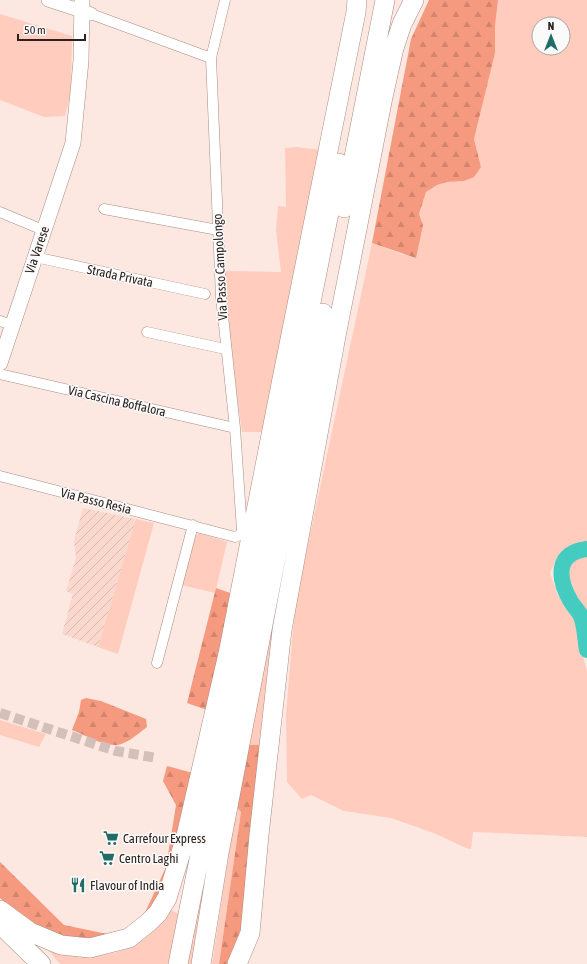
<svg xmlns="http://www.w3.org/2000/svg" width="587" height="964" font-family="'Asap Condensed',sans-serif">
<style>
.industrial{fill:url(#industrial-furrows)}
.grass{fill:#ffccbd;fill-rule:evenodd}
.forest{fill:url(#forest-firs)}
.lines{fill:none;stroke-linecap:round;stroke-linejoin:round}
.river{stroke:#44ccc1;stroke-width:16}
.minor-tunnel{stroke:#d3c0ba;stroke-width:10;stroke-dasharray:10 5;stroke-linecap:butt}
.minor-casing{stroke:#ac8c83;stroke-width:11}
.tertiary-casing{stroke:#ac8c83;stroke-width:14}
.secondary-casing{stroke:#ac8c83;stroke-width:16}
.motorway-casing{stroke:#ac8c83;stroke-width:20}
.minor{stroke:#fff;stroke-width:10}
.tertiary{stroke:#fff;stroke-width:13}
.secondary{stroke:#fff;stroke-width:15}
.motorway{stroke:#fff;stroke-width:19}
.labels{text-anchor:middle;dominant-baseline:central;stroke-width:3;stroke-linejoin:round;paint-order:stroke}
.street-label{font-size:13px;fill:#2d211d;stroke:#fafafa}
.poi-label{font-size:13px;fill:#2d211d;stroke:#fafafa;text-anchor:start}
</style>
<defs>
<pattern id="industrial-furrows" width="10" height="10" patternUnits="userSpaceOnUse"><rect width="10" height="10" fill="#fad8cd"/><path d="M-1 1l2-2M0 10L10 0M9 11l2-2" fill="none" stroke="#d7b9b0"/></pattern>
<pattern id="forest-firs" width="22" height="20" patternUnits="userSpaceOnUse"><rect width="22" height="20" fill="#f59a7f"/><path d="M5 1l3.5 6h-7zM16 11l3.5 6h-7z" fill="#d2846d"/></pattern>
</defs>
<rect width="100%" height="100%" fill="#fde8e1"/>
<path class="industrial" d="M83,508L136,519L98,647L62,634L73,594L66,591L76,559L74,541Z"/>
<path class="grass" d="M498,0H587V547L576,548L556,560L550,573L558,596L573,614L587,672V837L473,832L471,849L466,848L436,834L391,818L344,811L311,795L302,799L287,782L286,715L294,617L304,563L372,243L404,255L423,225L419,214L426,192L436,185L447,182L464,181L481,167L474,139L495,53V26ZM539,24H563V48H539Z
M0,14L72,36L71,92L65,116L44,117L0,100Z
M296,147L322,150L265,432H242L228,332L225,271L281,272L276,230L278,206L286,207L285,148Z
M136,519L154,523L118,654L98,647Z
M199,533L227,542L215,593L181,585L195,536Z
M585,553H587V613L574,595L566,571L573,562Z
M277,601L263,746L246,745Z
M0,720L46,734L39,747L0,735Z
M236,806L241,812L219,964H212Z
M206,857H211L195,964H185Z
M170,910L180,914L170,964H60L49,951C88,957 121,961 152,932C159,926 164,918 170,910Z"/>
<path class="forest" d="M429,0H498L495,26V53L474,139L481,167L474,177L464,181L447,182L437,185L426,192L419,214L423,225L416,258L372,243L411,39Z
M216,588L233,594L207,710L187,703Z
M86,698L101,701L146,719L147,727C139,733 127,744 117,745C102,746 85,735 72,730L79,712L81,700Z
M246,745H259L261,764L245,928L231,964H219L241,812L236,806Z
M167,766L193,773L160,900L143,917L166,867L176,805L163,781Z
M0,862L64,925L117,936L106,942L48,934L22,918L0,898Z"/>
<g class="lines">
<path class="river" d="M587,549C556,553 557,577 570,600C573,606 578,610 581,616C585,626 585,639 587,650"/>
<path class="minor-tunnel" d="M0,713L116,751L157,758"/>
<defs>
<path id="minor" d="M91,14L211,58
M104,209L218,230
M0,212L43,230
M35,257L205,294
M0,321L12,325
M147,332L225,349
M0,374L235,428
M0,476L235,537L240,535L242,530L235,428L221,297L211,58L225,0
M157,663L193,525"/>
<path id="tertiary" d="M48,0L91,14"/>
<path id="secondary" d="M0,363L73,143L81,61L82,0"/>
<path id="motorway" d="M344,208L385,0
M0,910L30,932L61,945L90,948L129,938L149,922L158,913L167,898L186,836L228,654L281,384L356,12L357,0
M0,924L41,964
M178,964L339,163
M201,964L219,853L323,313
M237,964L250,933L259,835L282,630L336,336L383,97L394,48L402,24L414,0"/>
</defs>
<use href="#minor" class="minor-casing"/>
<use href="#tertiary" class="tertiary-casing"/>
<use href="#secondary" class="secondary-casing"/>
<use href="#motorway" class="motorway-casing"/>
<use href="#minor" class="minor"/>
<use href="#tertiary" class="tertiary"/>
<use href="#secondary" class="secondary"/>
<use href="#motorway" class="motorway"/>
</g>
<defs>
<symbol id="supermarket-bare" viewBox="-9 -9 18 18"><path d="M-6-5.5h2.5l.6 2H6L4.5 2H-2.5L-4.4-4H-6ZM-1.5 3.2a1.3 1.3 0 1 0 .1 0ZM3 3.2a1.3 1.3 0 1 0 .1 0Z" fill="#226c66" stroke="#fafafa" stroke-width="2.5" paint-order="stroke"/></symbol>
<symbol id="restaurant-bare" viewBox="-9 -9 18 18"><path d="M-5-6h1v4h1v-4h1v4h1v-4h1v5L-1.5 .5V6h-2V.5L-5-1ZM5-6V6H3V1.5H1.5Q1.5-4 5-6Z" fill="#226c66" stroke="#fafafa" stroke-width="2.5" paint-order="stroke"/></symbol>
</defs>
<g fill-rule="evenodd">
<use href="#supermarket-bare" x="100" y="827" width="22" height="22"/>
<use href="#supermarket-bare" x="96" y="847" width="22" height="22"/>
<use href="#restaurant-bare" x="67" y="874" width="22" height="22"/>
</g>
<g class="labels">
<g class="street-label">
<text transform="translate(37 250) rotate(-71)">Via Varese</text>
<text transform="translate(220 267) rotate(-93)">Via Passo Campolongo</text>
<text transform="translate(120 276) rotate(12)">Strada Privata</text>
<text transform="translate(117 401) rotate(13)">Via Cascina Boffalora</text>
<text transform="translate(96 501) rotate(14)">Via Passo Resia</text>
</g>
<g class="poi-label">
<text x="123" y="838">Carrefour Express</text>
<text x="119" y="858">Centro Laghi</text>
<text x="90" y="885">Flavour of India</text>
</g>
</g>
<g transform="translate(551 36)"><circle r="19" fill="#fafafa" stroke="#a8a3a2"/>
<path d="M0-3L7 15L0 10L-7 15Z" fill="#226c66"/>
<text y="-6" font-size="11" font-weight="bold" text-anchor="middle" fill="#2d211d">N</text>
</g>
<path d="M18 34v6h67v-6" fill="none" stroke="#2d211d" stroke-width="2"/>
<text x="24" y="34" font-size="12" fill="#2d211d" stroke="#fafafa" stroke-width="3" paint-order="stroke">50 m</text>
</svg>
